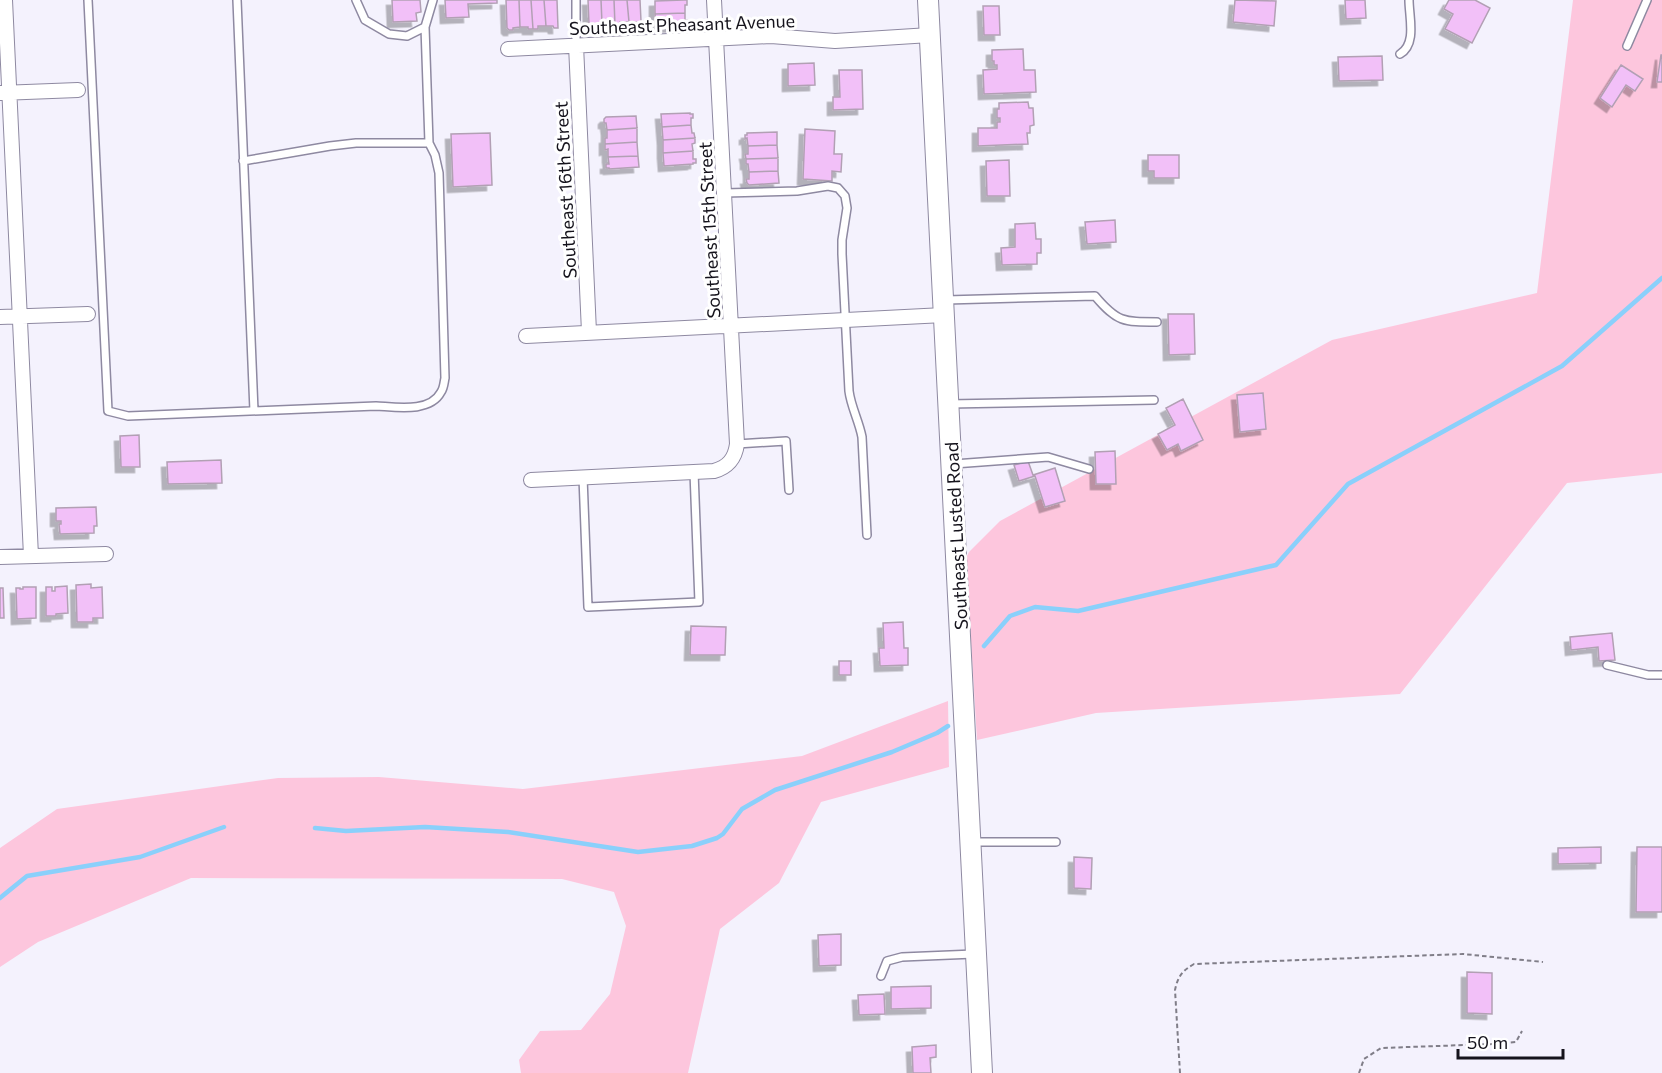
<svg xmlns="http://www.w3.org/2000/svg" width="1662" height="1073" font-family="Commissioner,sans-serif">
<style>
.green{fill:#fdc6dd}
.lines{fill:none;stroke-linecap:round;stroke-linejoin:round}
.stream{stroke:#8ad0fb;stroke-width:4.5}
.building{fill:#f2c0f8;stroke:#b2a0b4;stroke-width:1.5;filter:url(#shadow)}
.service-casing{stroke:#8e89a1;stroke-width:10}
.minor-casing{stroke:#8e89a1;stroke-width:16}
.secondary-casing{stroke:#8e89a1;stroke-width:22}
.path{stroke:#807e88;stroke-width:2;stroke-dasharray:4.5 3;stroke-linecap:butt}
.service{stroke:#fff;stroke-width:7}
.minor{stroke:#fff;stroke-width:14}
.secondary{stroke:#fff;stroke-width:20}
.labels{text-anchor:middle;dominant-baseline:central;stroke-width:6;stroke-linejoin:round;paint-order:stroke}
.street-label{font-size:18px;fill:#15131c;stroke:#fff}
</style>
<defs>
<filter id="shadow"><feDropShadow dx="-5.5" dy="5.5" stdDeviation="0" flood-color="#0004"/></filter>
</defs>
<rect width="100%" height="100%" fill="#f4f2fd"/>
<path class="green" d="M1573,0H1662V473L1567,483L1400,694L1096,713L977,740L966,558L969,552L1000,521L1332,340L1537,293Z
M948,701L949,767L821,802L779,883L720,929L688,1073H521L519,1060L540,1031L581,1030L610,994L626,926L614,892L562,879L191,878L38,942L0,967V848L57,809L278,778L379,777L523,789L802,756Z"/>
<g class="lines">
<path class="stream" d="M984,646L1010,616L1035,607L1078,611L1276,565L1348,484L1562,366L1662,278
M315,828L346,831L425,827L508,832L638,852L692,846L717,838L723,834L742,809L775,790L892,752L937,733L948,726
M0,898L27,876L140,857L224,827"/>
</g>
<path class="building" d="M392,0H420L421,12L416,13L417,21L393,22Z
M445,0H497V3L468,4L469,17L446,18Z
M506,0H519L520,27L513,28V30H509L507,28Z
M519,0H531L533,29H528V27H520Z
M531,0H544L546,26H538V29H533Z
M544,0H557L558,28H554L553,26H546Z
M588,0H601L602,23L595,24V26L591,27V24H589Z
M601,0H614L615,25L610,26V23H602Z
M614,0H627L629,22H620V25H615Z
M627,0H640L641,21L640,22V24H636V22H629Z
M684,0H687V5H685V13L655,14V1Z
M1235,0L1276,1L1274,26L1233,22Z
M1345,0H1365L1366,18L1346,19Z
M1449,0H1475L1490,8L1472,43L1445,29L1453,14L1444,9Z
M983,6H999L1000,35H984Z
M685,13V21L688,20V24H685L686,26L656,27L655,14Z
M1023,49L1024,70H1035L1036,92L984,94L983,70L997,69V65H994V61H992V50Z
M1661,55H1662V82H1657Z
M1382,56L1383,80L1339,81L1338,57Z
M814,63L815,85L788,86V64Z
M1621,65L1643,79L1635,91L1626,85L1612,107L1600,98Z
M839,70H862L863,109L833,110V97H840Z
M1028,102L1029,108H1033L1034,125L1030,126V133H1027L1028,144L978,146V128H997V122H1000V118H997V109H999V103Z
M690,113V114H693V118H691V125L662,127L661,114Z
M636,116L637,128L607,130L606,123H604V119L606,117Z
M691,125L692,133H694L695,138L663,140L662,127Z
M637,128V142L605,144V138H607V130Z
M805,129L835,131L834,154H842L841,172L832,171V181L803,179Z
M777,132V145L748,146L747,138L745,139V135H747V133Z
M490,133L492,185L453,187L451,134Z
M695,138V143L692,144L693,151L663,153V140Z
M637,142L638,156L608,157V149L605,150V144Z
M777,145L778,158L746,159L745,154H748V146Z
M693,151V159H696V163H693V164L664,166L663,153Z
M1148,155H1179V178H1154V171H1148Z
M638,156L639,167L609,169V168H606V164H609L608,157Z
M778,158V171L749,172L748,164H746V159Z
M1009,160L1010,196H987L986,161Z
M778,171L779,183L749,185L747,183L746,179H749V172Z
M1115,220L1116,242L1087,244L1085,222Z
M1035,223L1036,239H1041V253H1037V264L1002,265L1001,248L1015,247V224Z
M1168,314H1194L1195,354L1169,355Z
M1263,393L1266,429L1240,432L1237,395Z
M1183,399L1203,440L1181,451L1178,444L1167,450L1158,434L1175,425L1166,408Z
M139,435L140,467H121L120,436Z
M1115,451L1116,484H1096L1095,452Z
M221,460L222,483L168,484L167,462Z
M1028,461L1033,475L1055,468L1065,501L1045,507L1035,476L1019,481L1014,465Z
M96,507L97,526H94V533L60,534L59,524H61V521H56V508Z
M91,584V588L102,587L103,618H93V622H77L76,585Z
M67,586L68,613L56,614V616H46V587H52V591H55V587Z
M23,587H36V618L17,619L16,588H20V589H23Z
M0,588H3L4,618H0Z
M903,622L904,648H908V665L880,666L879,648H884L883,623Z
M691,626L726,627L725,655H690Z
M1612,633L1615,660L1599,661L1598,647L1571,650L1570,637Z
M839,661H851V675H839Z
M1601,847V863L1558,864V848Z
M1637,847H1662V912H1636Z
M1074,857L1092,858L1091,889L1074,888Z
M841,934V965L819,966L818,935Z
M1467,972L1492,973V1014L1467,1013Z
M931,986V1008L891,1009V987Z
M884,994L885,1014L859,1015L858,995Z
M936,1045V1057L930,1058L931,1073H913L912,1047Z"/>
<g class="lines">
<defs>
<path id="service" d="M88,0L108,411L128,416L376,406C396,407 430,413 441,392C444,388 444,382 445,378L439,173L435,155L429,143L425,27
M237,0L254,411
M356,0L365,20L389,34L407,36L425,27L433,0
M576,0V45
M1627,46L1647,0
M1400,54C1417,44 1409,17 1409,0
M243,161L330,146L356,143H429
M725,193L797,191L828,186L838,188L845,196L847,208L842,240V254L849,391C851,407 859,421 862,437L867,535
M946,300L1095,296C1117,322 1123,322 1157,322
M949,404L1154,400
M737,444L786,441L789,490
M954,464L1048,457L1089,469
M583,477L588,607L699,602L694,472
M1607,665L1648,675H1662
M973,842H1056
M881,976L887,961L902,957L974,954"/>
<path id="minor" d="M5,0L31,556
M576,45L589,332
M508,49L771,36L835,41L930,35
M0,93L78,90
M0,317L88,314
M526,336L944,315
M531,480L714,471C728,467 735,459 737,444L714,0
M0,557L106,554"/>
<path id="secondary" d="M928,0L982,1073"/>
</defs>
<use href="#service" class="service-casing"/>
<use href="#minor" class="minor-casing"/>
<use href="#secondary" class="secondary-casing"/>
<path class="path" d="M1180,1073L1175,990C1178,976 1182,971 1194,964L1463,954L1543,962
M1359,1073L1364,1059L1381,1048L1494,1044L1516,1042L1522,1031"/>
<use href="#service" class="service"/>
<use href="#minor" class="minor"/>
<use href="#secondary" class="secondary"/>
</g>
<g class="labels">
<g class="street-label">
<text transform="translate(682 24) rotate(-2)">Southeast Pheasant Avenue</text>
<text transform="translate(565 190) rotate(-93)">Southeast 16th Street</text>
<text transform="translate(709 230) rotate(-93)">Southeast 15th Street</text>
<text transform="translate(956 536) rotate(-93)">Southeast Lusted Road</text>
</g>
</g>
<path d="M1458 1049v9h105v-9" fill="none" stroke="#15131c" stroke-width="3"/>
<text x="1467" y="1049" font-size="18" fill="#15131c" stroke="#ffffff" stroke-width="4.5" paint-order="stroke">50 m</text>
</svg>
